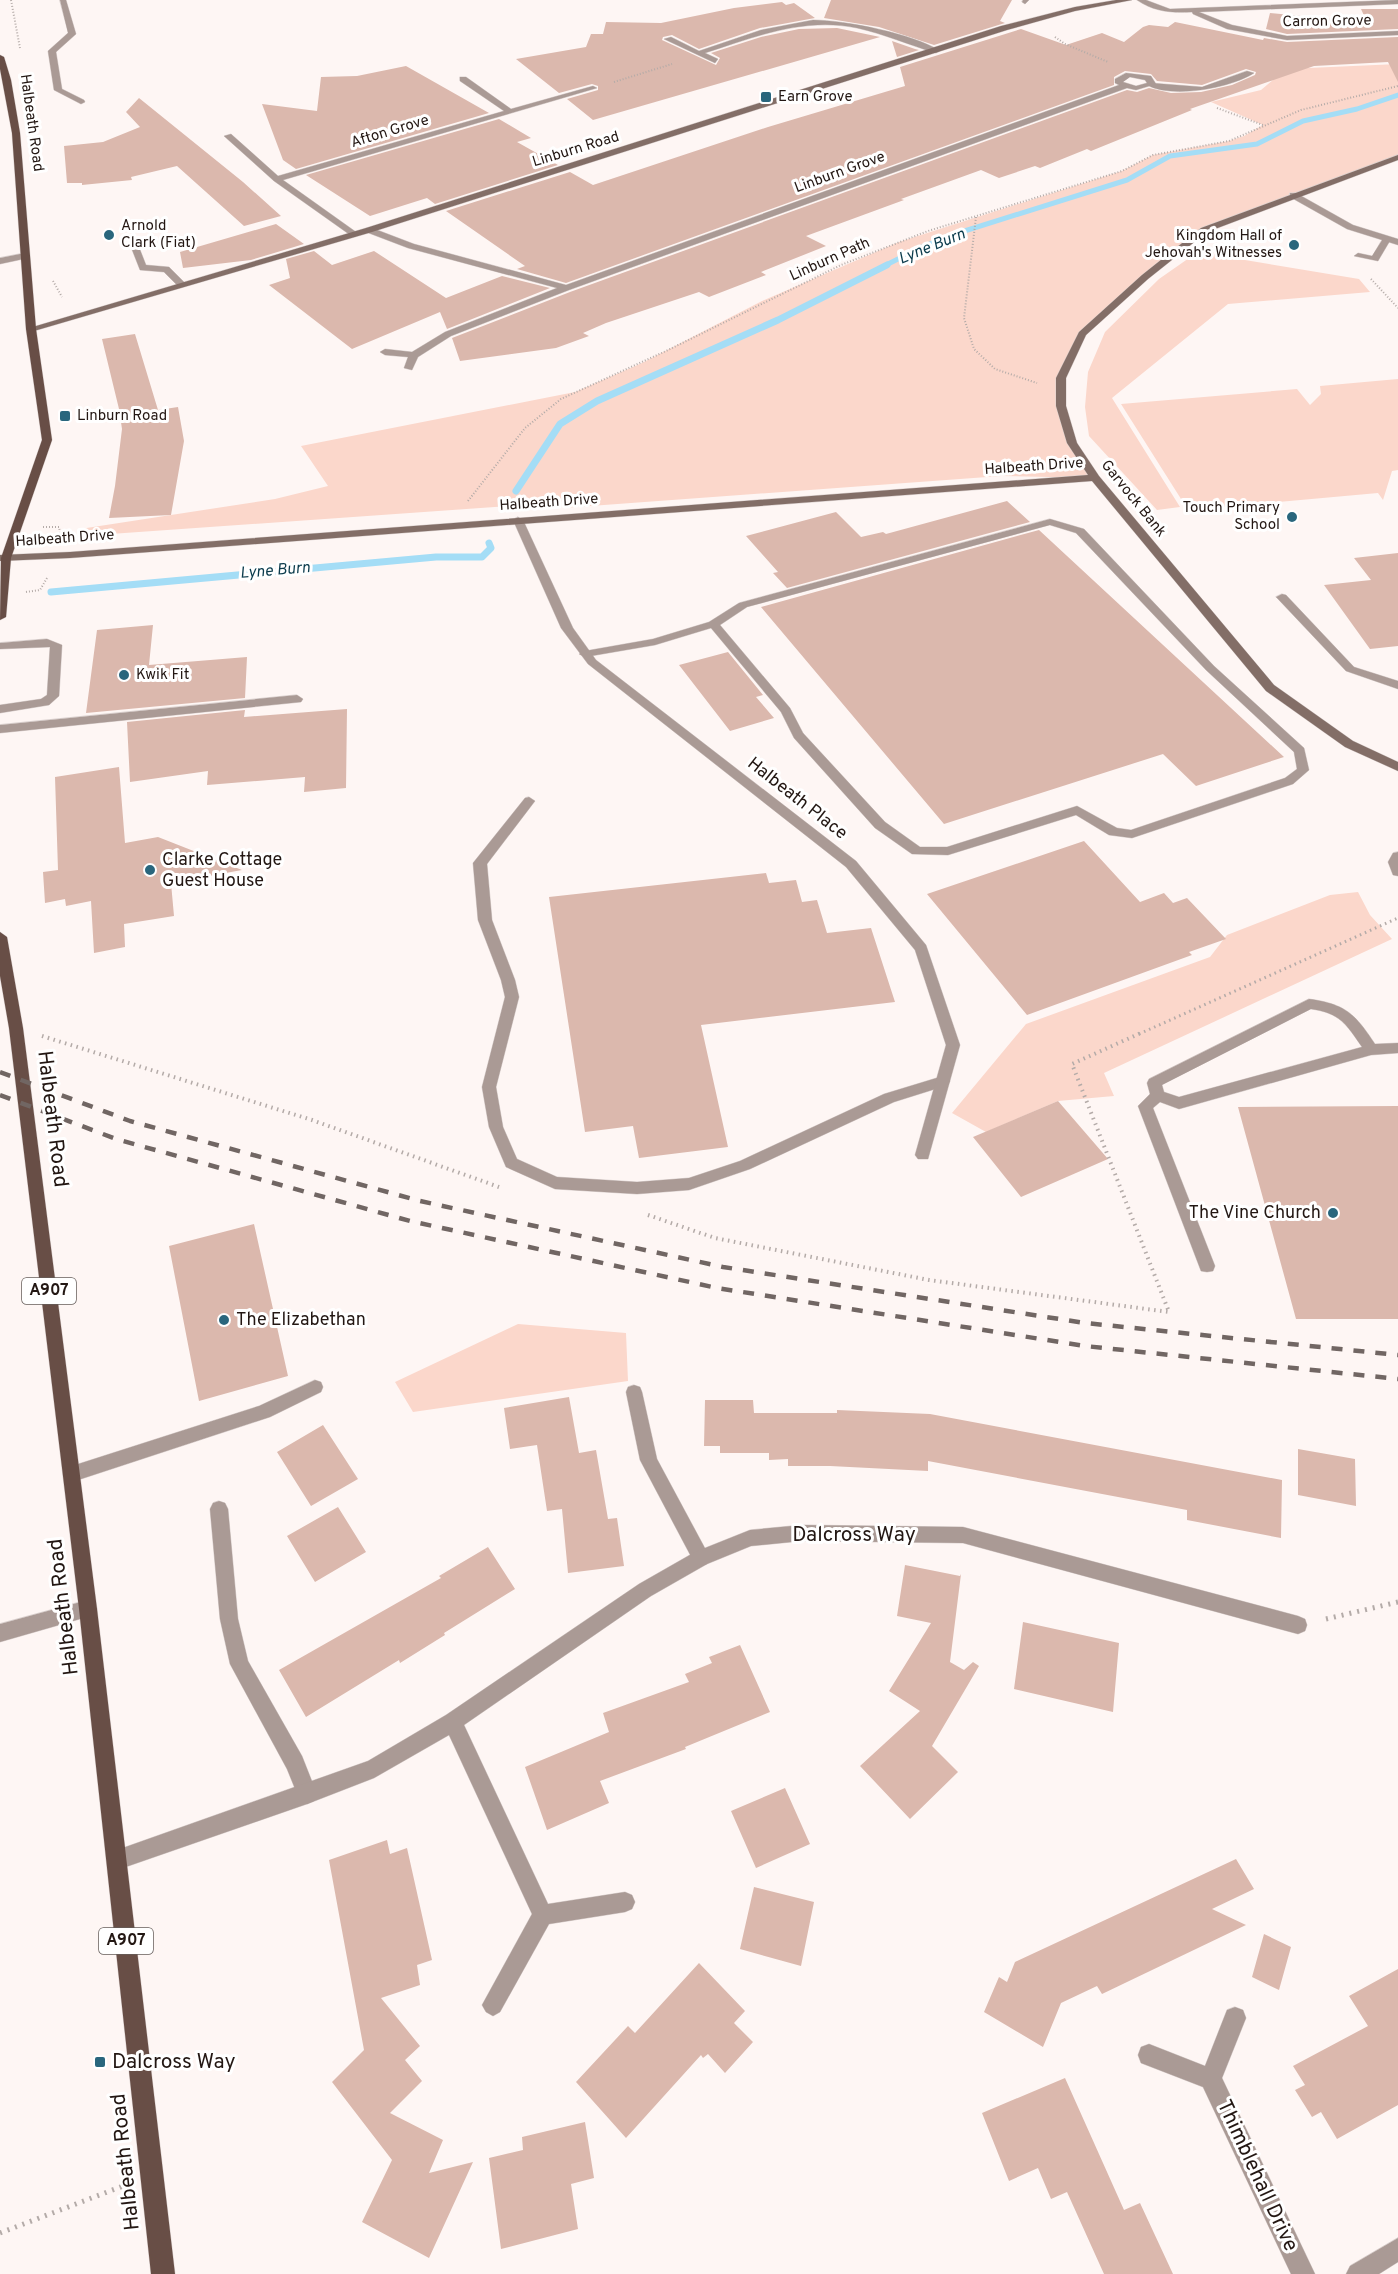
<svg xmlns="http://www.w3.org/2000/svg" width="1398" height="2274" font-family="Overpass,sans-serif">
<style>
.green{fill:#fbd7cb}
.lines{fill:none;stroke-linecap:round;stroke-linejoin:round}
.stream-far1{stroke:#a4ddf6;stroke-width:5}
.stream{stroke:#a4ddf6;stroke-width:7}
.building{fill:#dbb8ad}
.lane-casing{stroke:#dbd2d0;stroke-width:1}
.street-casing{stroke:#dbd2d0;stroke-width:1}
.secondary-casing{stroke:#dbd2d0;stroke-width:1}
.primary-casing{stroke:#dbd2d0;stroke-width:1}
.path-far3{stroke:#b4aba8;stroke-width:2;stroke-dasharray:1 2;stroke-linecap:butt}
.path-far2{stroke:#b4aba8;stroke-width:3;stroke-dasharray:1.5 4;stroke-linecap:butt}
.path-far1{stroke:#b4aba8;stroke-width:4;stroke-dasharray:1.5 4.5;stroke-linecap:butt}
.path{stroke:#b4aba8;stroke-width:5;stroke-dasharray:2 6;stroke-linecap:butt}
.lane{fill:#aa9a95;fill-rule:evenodd}
.street{fill:#aa9a95;fill-rule:evenodd}
.secondary{fill:#836e67;fill-rule:evenodd}
.primary{fill:#684e46;fill-rule:evenodd}
.rail{stroke:#716663;stroke-width:4.5;stroke-dasharray:11 11;stroke-linecap:butt}
.poi-dot{fill:#29667d;stroke:#fff;stroke-width:2}
.labels{text-anchor:middle;dominant-baseline:central;stroke-width:6;stroke-linejoin:round;paint-order:stroke}
.far-street-label{font-size:15px;fill:#231713;stroke:#fff}
.far-poi-label{font-size:15px;fill:#231713;stroke:#fff;text-anchor:start}
.far-water-label{font-size:16px;font-style:italic;fill:#0b3b4c;stroke:#fff}
.shield{fill:#fff;stroke:#655d5a;stroke-width:1.5}
.shield-label{font-size:16px;font-weight:bold;fill:#231713}
.street-label{font-size:18px;fill:#231713;stroke:#fff}
.poi-label{font-size:18px;fill:#231713;stroke:#fff;text-anchor:start}
.near-street-label{font-size:21px;fill:#231713;stroke:#fff}
.near-poi-label{font-size:21px;fill:#231713;stroke:#fff;text-anchor:start}
</style>
<rect width="100%" height="100%" fill="#fef6f4"/>
<path class="green" d="M1398,64V157L1204,230L1082,334L1061,378L1072,443L1095,478L1001,476L563,508L575,500L559,502L550,508L506,510L509,506L82,536L80,529L275,499L328,486L301,446L575,392L642,363L762,301L899,242L1122,171L1153,155L1229,141L1244,136L1263,125L1211,102L1261,90L1286,69Z
M1202,249L1227,257L1359,279L1370,292L1228,304L1112,398L1180,507L1157,510L1089,436L1085,407L1088,372L1105,332L1159,279Z
M1398,379V470L1392,471L1383,500L1378,493L1188,510L1121,404L1297,389L1310,405L1321,394L1320,386Z
M1358,892L1370,915L1392,939L1104,1073L1114,1096L1058,1101L986,1132L952,1113L1026,1024L1210,957L1227,935L1330,895Z
M518,1324L626,1333L628,1381L413,1412L395,1382Z"/>
<g class="lines">
<path class="stream-far1" d="M884,266L922,247L955,234L1127,180L1170,156L1257,144L1303,121L1357,109L1398,95"/>
<path class="stream" d="M516,491L560,424L597,401L778,320L887,265
M51,592L436,557H482L491,548L489,543"/>
</g>
<path class="building" d="M831,0H1012L1000,21L1005,23L934,45L879,27L824,18Z
M782,2L786,5L794,3L815,18L760,28L699,49L672,35L663,37L662,40L716,65L720,58L711,53L761,37L799,29L837,28L880,37L593,120L567,99L598,90V86L592,84L559,93L516,59L586,47L591,34H603L606,22L661,23L734,8Z
M1361,9H1398V29L1287,34L1266,29L1270,13L1367,22Z
M1175,22L1263,40L1264,38L1287,42L1398,37V82L1388,62L1314,66L1190,109L1192,110L1091,151L1087,149L1040,168L1035,166L999,178L981,170L901,199L904,200L806,236L826,246L761,272L766,275L709,297L699,292L606,323L583,333L589,336L556,348L460,361L452,338L570,292L1127,90L1137,92L1149,88L1171,93L1201,92L1232,85L1255,75L1256,72L1246,69L1202,85L1157,81L1151,74L1125,71L1114,77V85L566,283L517,269L525,266L446,211L570,172L593,185L768,127L905,86L900,67L1021,29L1066,45L1102,33L1124,42L1143,27L1149,25L1168,27Z
M892,41L915,49L919,50L897,57Z
M406,66L489,113L296,169L283,160L262,104L317,111L321,77L357,76Z
M139,98L243,182L281,216L244,226L177,166L131,177L132,180L82,185V183H67L64,146L103,142L140,127L126,112Z
M499,119L531,138L517,142L558,165L435,204L427,198L370,216L306,175Z
M276,224L304,244L251,260L183,268L180,252Z
M314,251L332,265L374,251L446,298L502,276L550,288L447,329L440,312L352,349L269,285L290,278L286,259Z
M135,334L158,410L178,407L184,441L171,515L109,518L115,486L122,429L119,409L102,339Z
M1007,501L1030,522L787,588L773,573L778,572L746,536L836,512L861,537L883,532L886,534Z
M1039,530L1284,757L1196,786L1163,754L944,824L761,607Z
M1398,553V646L1370,649L1324,585L1371,580L1354,558Z
M153,625L149,665L247,657L245,698L86,713L97,630Z
M728,652L763,695L756,697L774,718L730,731L679,665Z
M347,709L346,788L304,792L305,777L207,785L208,771L130,782L127,722L245,710L244,717Z
M119,767L125,843L158,837L242,870L171,883L174,916L124,924L125,947L94,953L91,901L66,906L65,899L45,903L43,872L58,870L55,777Z
M1084,841L1140,902L1164,893L1173,903L1187,898L1226,939L1189,952L1192,955L1027,1015L927,894Z
M766,873L769,883L796,880L802,902L817,900L827,933L871,928L895,1002L701,1025L728,1147L639,1158L633,1126L585,1132L549,897Z
M1058,1101L1108,1159L1021,1197L973,1137Z
M1398,1106V1319H1296L1238,1107Z
M254,1224L288,1376L199,1401L169,1246Z
M569,1397L579,1453L596,1450L608,1519L617,1518L624,1566L568,1573L562,1509L547,1511L537,1445L510,1449L504,1408Z
M705,1400H753L754,1413H837V1410L930,1414L1282,1480L1281,1538L1187,1520V1510L928,1461V1471L830,1466H788V1459L769,1460V1453H720V1446H704Z
M323,1425L358,1479L311,1506L277,1452Z
M1298,1449L1355,1459L1356,1506L1298,1495Z
M338,1507L366,1552L315,1582L287,1536Z
M488,1547L515,1589L444,1633L445,1635L400,1663L399,1660L306,1717L279,1670L441,1578L439,1576Z
M905,1565L960,1576L961,1574L950,1662L964,1670L973,1662L979,1666L932,1746L958,1772L910,1819L860,1766L920,1711L889,1691L931,1623L897,1616Z
M1023,1622L1119,1643L1113,1712L1014,1689Z
M740,1645L770,1712L685,1747L686,1749L600,1781L609,1803L547,1830L525,1767L609,1732L603,1713L689,1682L685,1674L712,1663L709,1657Z
M785,1788L810,1844L756,1868L731,1811Z
M387,1840L390,1854L407,1848L432,1960L417,1965L420,1985L381,1998L420,2046L405,2060L422,2081L390,2113L443,2140L429,2173L473,2162L429,2258L362,2222L392,2160L332,2082L364,2050L329,1860Z
M1236,1859L1254,1889L1212,1909L1246,1925L1102,1994L1097,1986L1061,2003L1043,2047L984,2012L999,1977L1007,1982L1015,1962Z
M754,1887L814,1902L801,1966L740,1949Z
M1264,1934L1291,1947L1279,1990L1252,1977Z
M699,1963L745,2011L734,2023L753,2042L725,2073L708,2054L703,2058L701,2055L626,2138L576,2082L628,2026L635,2033Z
M1398,1969V2105L1337,2139L1321,2112L1312,2117L1295,2090L1305,2085L1293,2066L1368,2026L1349,1996Z
M1065,2078L1124,2210L1140,2203L1173,2274H1104L1067,2192L1051,2199L1038,2168L1009,2181L982,2113Z
M585,2122L594,2178L571,2184L578,2229L501,2249L489,2158L523,2150L522,2137Z"/>
<g class="lines">
<defs>
<path id="lane" d="M60,0H66L76,34L56,52L62,89L84,100L85,102L81,104L54,90L48,51L68,33Z
M1247,71L1254,73C1231,88 1172,99 1147,85L1151,83L1202,87Z
M1384,237L1391,239L1378,261L1354,256L1358,253L1372,256Z
M133,239L137,242L146,265L169,267L184,282V286H178L164,272L140,270L129,242Z
M25,253L28,254V258L0,264V258Z
M1050,519L1084,529L1214,666L1304,748L1309,770L1293,784L1132,838L1109,835L1076,815L948,855L912,854L875,828L794,738L781,712L711,628L655,645L585,657L579,654L585,651L653,639L709,622L739,603ZM1050,525L1076,533L1206,670L1294,752L1297,769L1285,778L1131,830L1117,828L1077,806L947,847H920L885,822L803,733L790,708L720,625L747,607Z
M1282,594L1286,595L1354,667L1398,681V689L1346,671L1278,599L1276,597Z
M47,639L62,645L59,696L49,705L0,713V705L41,699L47,695L50,647L0,649V643Z
M297,695L303,699L301,702L0,733V725Z
M529,797L535,801L487,864L492,920L515,980L519,997L496,1087L503,1127L517,1159L557,1177L637,1182L689,1178L740,1161L884,1094L943,1076L948,1077L950,1081L948,1085L894,1102L750,1169L689,1190L637,1194L555,1189L506,1167L489,1127L482,1087L505,997L501,980L478,920L473,863L525,798Z
M1309,999C1346,1004 1355,1014 1375,1044L1398,1043V1053L1371,1055L1179,1109L1160,1102L1153,1108L1215,1266L1213,1271L1207,1272L1201,1271L1138,1106L1150,1094L1147,1083L1149,1079ZM1311,1009C1340,1013 1346,1024 1362,1047L1179,1097L1164,1092L1162,1085Z
M315,1380L321,1382L323,1387L321,1392L270,1417L72,1482L66,1479L63,1474L66,1469L72,1466L259,1406Z
M634,1385L640,1387L642,1392L657,1459L707,1552L710,1558L707,1564L701,1566L695,1564L640,1460L626,1392L628,1387Z
M219,1501L225,1503L228,1509L238,1619L248,1661L302,1756L317,1794L314,1801L307,1804L300,1801L287,1769L230,1664L220,1619L210,1509L213,1503Z"/>
<path id="street" d="M1023,0H1029L1025,4L1022,2Z
M1137,0H1146L1170,9L1398,0V4L1199,12L1232,25L1287,36L1398,31V35L1287,40L1227,29L1193,14L1192,12C1172,13 1154,12 1137,0Z
M813,20C845,20 914,34 940,51L936,53C909,45 884,34 857,28C803,17 755,37 705,53L718,59L715,63L664,39L671,37L699,51L761,30Z
M1126,73L1151,76L1156,84L1136,90L1127,88L569,290L451,336L418,357L412,370L404,368L408,357L385,355L380,352L385,349L412,352L445,332L557,288L408,248L366,232V228H372L414,244L566,285L1119,85L1115,83V79ZM1130,77L1145,80L1147,83L1136,86L1123,82Z
M460,77H466L511,109L593,86L597,88L283,180L356,232V236L353,237L274,181L224,136L231,134L278,176L504,111L460,81Z
M1290,193H1296L1353,225L1398,239V245L1347,229L1290,197Z
M518,517L523,520L573,628L596,660L856,861L926,945L960,1045L928,1159H918L915,1155L946,1045L915,950L846,867L588,664L561,628L513,520Z
M1398,852V876L1393,875L1388,862L1393,853Z
M802,1525L963,1527L1298,1616L1305,1619L1307,1625L1305,1631L1298,1634L963,1543L802,1541L751,1546L707,1564L651,1596L464,1725L548,1904L625,1892L632,1895L635,1902L632,1909L625,1912L549,1924L500,2012L493,2016L486,2012L482,2005L532,1914L449,1735L374,1778L307,1804L117,1870L110,1867L107,1860L110,1853L117,1850L368,1761L446,1715L639,1584L695,1552L750,1530Z
M88,1600L94,1603L97,1609L94,1615L0,1642V1624Z
M1235,2007L1243,2010L1246,2018L1222,2078L1315,2274H1291L1203,2087L1141,2063L1138,2055L1141,2047L1149,2044L1205,2066L1227,2010Z
M1398,2238V2262L1379,2274H1346L1350,2266Z"/>
<path id="secondary" d="M1116,0H1132L1075,11L1007,30L372,232L34,331L26,329L366,228L1001,26L1075,7Z
M1398,155V160L1207,232L1148,279L1086,335L1066,378V406L1077,443L1099,476L1274,685L1353,741L1398,762V771L1345,747L1266,691L1092,481L70,558L0,561V555L70,552L1088,475L1067,443L1056,406V378L1079,332L1142,275L1201,228Z"/>
<path id="primary" d="M0,55L4,57L11,80L20,133L36,329L52,440L11,558L6,617L0,620L1,558L42,440L26,329L12,133L0,69Z
M0,932L7,937L23,1028L97,1609L175,2274H151L79,1609L9,1028L0,976Z"/>
</defs>
<use href="#lane" class="lane-casing"/>
<use href="#street" class="street-casing"/>
<use href="#secondary" class="secondary-casing"/>
<use href="#primary" class="primary-casing"/>
<path class="path-far3" d="M11,0L20,48
M1055,37L1065,44L1108,62
M614,82L672,64
M1217,108L1263,125
M976,217L964,318L974,349L995,369L1037,383
M1371,279L1398,308
M53,281L62,297
M468,501L525,428L561,399L666,351L841,265L928,231L1122,171L1153,155L1229,141L1301,110L1398,86
M43,527H59L60,533
M26,592L40,590L47,578"/>
<path class="path-far2" d="M1139,1034L1398,918"/>
<path class="path-far1" d="M42,1036L312,1120L499,1187
M648,1215L715,1238L929,1280L1169,1312L1072,1064L1143,1032"/>
<path class="path" d="M1326,1619L1398,1602
M0,2233L123,2186"/>
<use href="#lane" class="lane"/>
<use href="#street" class="street"/>
<use href="#secondary" class="secondary"/>
<use href="#primary" class="primary"/>
<path class="rail" d="M0,1072L130,1121L420,1201L723,1267L1085,1323L1398,1355
M0,1095L116,1139L410,1221L717,1288L1085,1346L1398,1379"/>
</g>
<g class="poi-dot">
<rect x="760" y="91" width="12" height="12" rx="3"/>
<circle cx="109" cy="235" r="6"/>
<circle cx="1294" cy="245" r="6"/>
<rect x="59" y="410" width="12" height="12" rx="3"/>
<circle cx="1292" cy="517" r="6"/>
<circle cx="124" cy="675" r="6"/>
<circle cx="150" cy="870" r="6"/>
<circle cx="1333" cy="1213" r="6"/>
<circle cx="224" cy="1320" r="6"/>
<rect x="94" y="2056" width="12" height="12" rx="3"/>
</g>
<g class="labels">
<g class="far-street-label">
<text transform="translate(1327 22) rotate(-1)">Carron Grove</text>
<text transform="translate(31 123) rotate(82)">Halbeath Road</text>
<text transform="translate(390 132) rotate(-17)">Afton Grove</text>
<text transform="translate(576 150) rotate(-17)">Linburn Road</text>
<text transform="translate(840 173) rotate(-20)">Linburn Grove</text>
<text transform="translate(830 260) rotate(-24)">Linburn Path</text>
<text transform="translate(1034 467) rotate(-4)">Halbeath Drive</text>
<text transform="translate(1133 499) rotate(51)">Garvock Bank</text>
<text transform="translate(549 503) rotate(-4)">Halbeath Drive</text>
<text transform="translate(65 539) rotate(-4)">Halbeath Drive</text>
</g>
<g class="far-poi-label">
<text x="778" y="97">Earn Grove</text>
<text x="121" y="226">Arnold<tspan x="121" dy="17">Clark (Fiat)</tspan></text>
<text x="1282" y="236" text-anchor="end">Kingdom Hall of<tspan x="1282" dy="17">Jehovah's Witnesses</tspan></text>
<text x="77" y="416">Linburn Road</text>
<text x="1280" y="508" text-anchor="end">Touch Primary<tspan x="1280" dy="17">School</tspan></text>
<text x="136" y="675">Kwik Fit</text>
</g>
<g class="far-water-label">
<text transform="translate(932 247) rotate(-22)">Lyne Burn</text>
<text transform="translate(275 571) rotate(-5)">Lyne Burn</text>
</g>
<g class="shield">
<rect x="22" y="1278" width="54" height="26" rx="4.5"/>
<rect x="99" y="1928" width="54" height="26" rx="4.5"/>
</g>
<g class="shield-label">
<text x="49" y="1291">A907</text>
<text x="126" y="1941">A907</text>
</g>
<g class="street-label">
<text transform="translate(797 799) rotate(38)">Halbeath Place</text>
</g>
<g class="poi-label">
<text x="162" y="860">Clarke Cottage<tspan x="162" dy="21">Guest House</tspan></text>
<text x="1321" y="1213" text-anchor="end">The Vine Church</text>
<text x="236" y="1320">The Elizabethan</text>
</g>
<g class="near-street-label">
<text transform="translate(52 1119) rotate(83)">Halbeath Road</text>
<text x="854" y="1535">Dalcross Way</text>
<text transform="translate(64 1607) rotate(-97)">Halbeath Road</text>
<text transform="translate(126 2162) rotate(-96)">Halbeath Road</text>
<text transform="translate(1257 2176) rotate(65)">Thimblehall Drive</text>
</g>
<g class="near-poi-label">
<text x="112" y="2062">Dalcross Way</text>
</g>
</g>
</svg>
